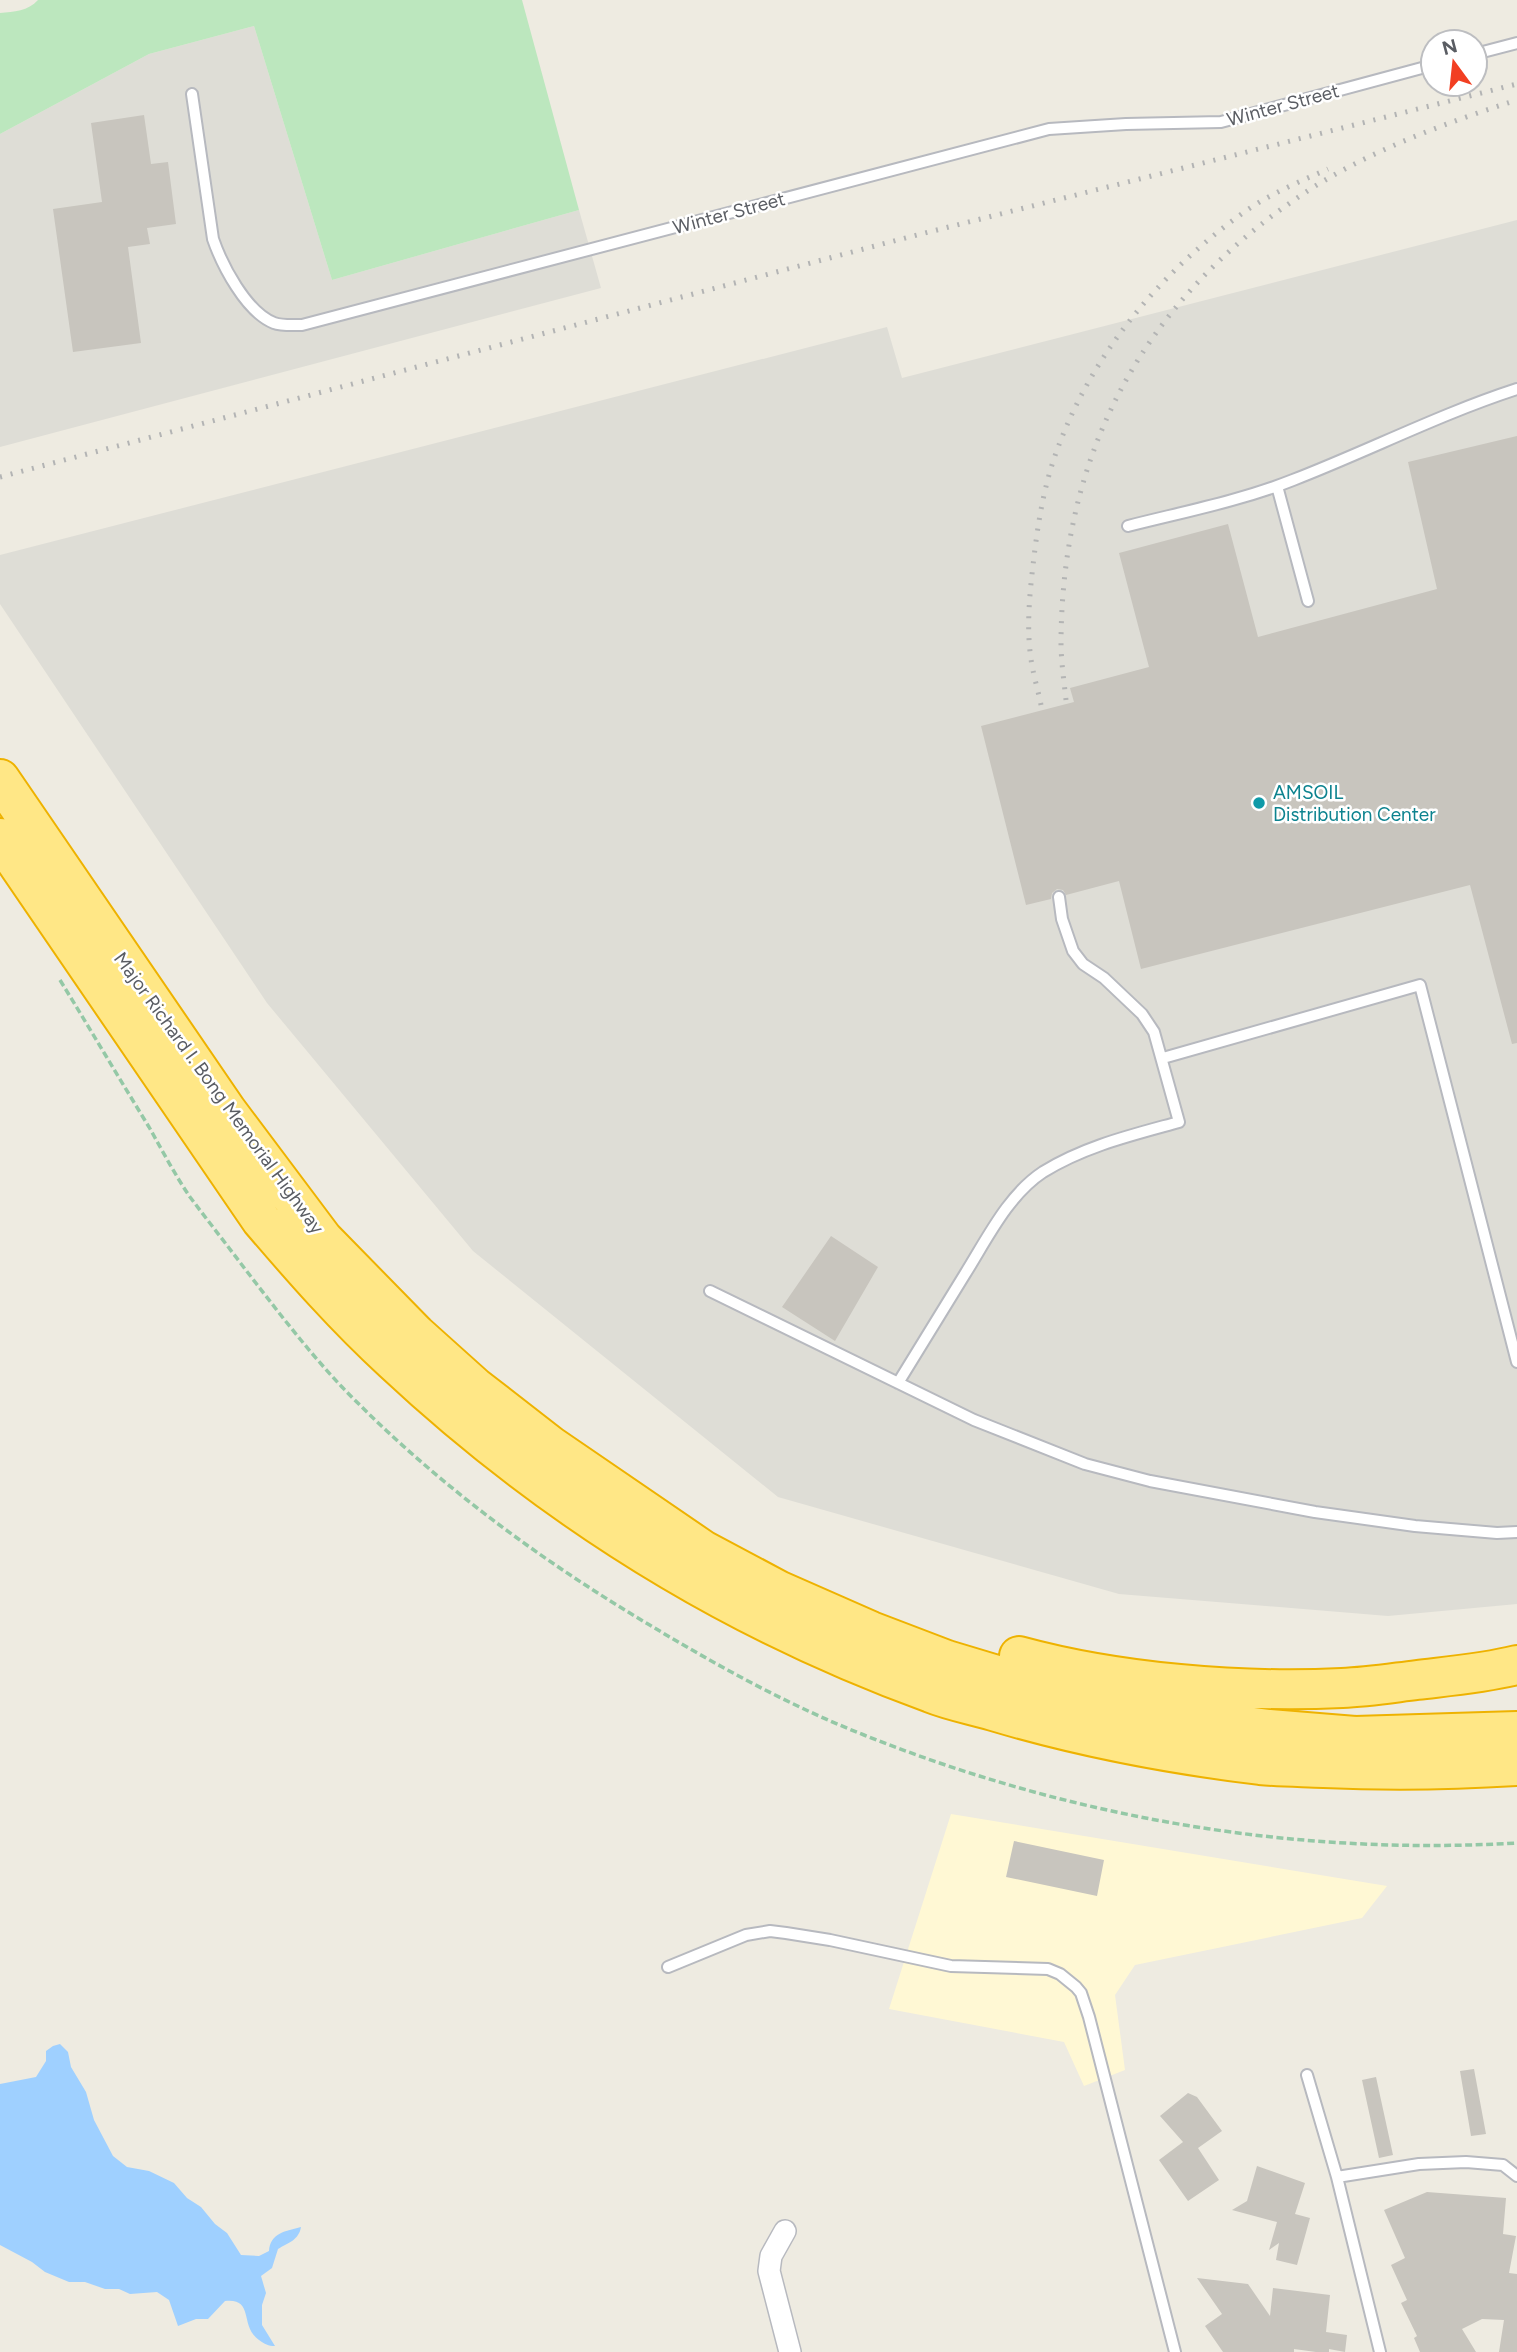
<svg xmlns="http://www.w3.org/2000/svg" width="1517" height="2352" font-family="Figtree,sans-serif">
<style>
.commercial{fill:#fff8d4}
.industrial{fill:#deddd6}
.green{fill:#bce7be}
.water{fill:#9fd0ff}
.building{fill:#c8c5be}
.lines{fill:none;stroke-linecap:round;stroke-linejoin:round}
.lane-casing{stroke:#b7b9bf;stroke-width:14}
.street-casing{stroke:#b7b9bf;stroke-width:24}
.highway-casing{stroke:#eeb200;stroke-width:42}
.path{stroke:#94c8a6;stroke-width:3.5;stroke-dasharray:7 3.5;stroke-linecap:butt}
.lane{stroke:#fff;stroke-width:10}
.street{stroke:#fff;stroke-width:21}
.highway{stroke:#ffe786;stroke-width:38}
.rail{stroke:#b3b4b4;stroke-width:5;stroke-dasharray:2 9;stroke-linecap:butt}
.culture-dot{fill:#0f9aa8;stroke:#fff;stroke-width:2.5}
.labels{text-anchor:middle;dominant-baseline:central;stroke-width:5;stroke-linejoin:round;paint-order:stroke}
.street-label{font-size:19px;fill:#5a5d63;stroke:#fff}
.culture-label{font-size:19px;fill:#0d838f;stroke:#fff;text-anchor:start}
</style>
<rect width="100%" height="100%" fill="#eeebe1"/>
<path class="commercial" d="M951,1814L1387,1886L1362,1918L1135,1965L1115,1995L1125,2070L1084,2086L1064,2042L889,2009Z"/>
<path class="industrial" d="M254,26L332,280L579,210L601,288L0,447V134L149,54Z
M1517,220V1604L1388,1616L1119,1594L778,1497L473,1251L267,1003L0,604V555L887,327L902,378Z"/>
<path class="green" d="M38,0H522L579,210L332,280L254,26L149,54L0,134V13C14,12 28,11 38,0Z"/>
<path class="water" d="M60,2044L68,2052L71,2067L86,2092L94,2120L113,2156L127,2167L149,2171L174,2183L187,2198L201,2207L215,2224L227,2233L241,2255L259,2256L269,2251C270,2233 286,2231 301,2227C299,2240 288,2243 278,2249L272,2268L261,2276L266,2293L262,2305V2325L275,2346C268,2346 265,2344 259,2340C239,2326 255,2298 225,2301L208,2319H196L178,2326L169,2300L157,2292L130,2294L119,2289H105L85,2282H69L45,2272L32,2262L0,2245V2084L36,2077L46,2061V2051L53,2046Z"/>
<path class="building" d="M144,115L151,164L168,162L176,224L147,228L150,244L128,247L141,343L73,352L53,209L102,202L91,123Z
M1517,436V1043L1512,1044L1470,885L1141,969L1119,881L1066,895L1063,890L1057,889L1052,893L1051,899L1026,905L981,726L1074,702L1070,688L1149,667L1119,553L1228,524L1258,637L1437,589L1408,462Z
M831,1236L878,1267L835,1341L782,1307Z
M1014,1841L1104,1860L1097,1896L1006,1877Z
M1474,2069L1486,2134L1471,2136L1460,2071Z
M1376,2077L1393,2155L1379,2158L1362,2080Z
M1188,2093L1197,2097L1222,2131L1198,2148L1219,2180L1188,2201L1159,2160L1183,2142L1160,2116Z
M1257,2166L1305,2183L1295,2214L1310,2218L1297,2265L1276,2260L1279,2243L1269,2250L1277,2222L1232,2210L1247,2201Z
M1427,2192L1506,2198L1503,2234L1516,2236L1509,2273L1517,2274V2352H1499L1504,2320L1482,2319L1462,2329L1476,2352H1420L1414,2338L1417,2336L1401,2303L1407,2300L1391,2265L1405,2258L1384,2210Z
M1197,2278L1248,2284L1270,2316L1273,2288L1330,2295L1326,2332L1347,2335L1345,2352L1329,2349V2352H1316L1294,2349V2352H1223L1205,2326L1222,2314Z"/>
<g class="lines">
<defs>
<path id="lane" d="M1475,54L1517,43
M192,94L213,239C222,265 246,312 274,323C282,326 294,325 302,325L1049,129L1126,124L1221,122L1433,65
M1277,486L1308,601
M1128,526C1183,512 1240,501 1293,480C1368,451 1440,414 1517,389
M1163,1058L1420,985L1517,1362
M710,1291L974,1420L1085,1464L1150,1481L1315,1512L1415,1526L1497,1533L1517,1532
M898,1383C920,1347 943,1310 965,1274C987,1239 1008,1195 1043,1172C1085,1146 1132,1135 1179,1122L1154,1032L1142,1014L1104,978L1083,964L1073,951L1062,919L1059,897
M668,1967L746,1935L770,1931L786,1933L830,1940L951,1966L1048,1969L1060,1974L1076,1987L1081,1993L1089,2017L1175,2352
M1307,2075L1337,2177L1380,2352
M1337,2177L1419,2164L1466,2162L1503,2165L1517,2176"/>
<path id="street" d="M785,2231L771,2256L769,2271L790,2352"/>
<path id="highway" d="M0,779L227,1111L323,1239L416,1334L475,1387L551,1446L703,1550L780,1591L871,1631L947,1660L1033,1686L1184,1718L1269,1729L1355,1736L1517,1731
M0,838L261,1220C303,1269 345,1317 393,1361C549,1507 730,1620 931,1693C951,1701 973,1705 993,1711C1080,1737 1169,1754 1260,1765C1281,1767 1303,1767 1324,1768C1389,1771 1452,1770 1517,1766
M1019,1656C1118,1683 1240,1693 1342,1688C1367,1687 1392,1683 1417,1680C1450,1676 1485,1673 1517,1665"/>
</defs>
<use href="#lane" class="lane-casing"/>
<use href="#street" class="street-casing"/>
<use href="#highway" class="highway-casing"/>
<path class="path" d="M60,980C90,1029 119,1078 149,1127C162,1150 175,1175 190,1197C208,1221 227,1245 245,1269C276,1309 307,1350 342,1387C432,1480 537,1558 648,1624C716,1665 790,1706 864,1735C1072,1818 1293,1856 1517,1843"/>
<use href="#lane" class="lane"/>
<use href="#street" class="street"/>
<use href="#highway" class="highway"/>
<path class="rail" d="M0,477L909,237L1517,84
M1066,700C1064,681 1061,661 1061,642C1062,452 1143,302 1300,196C1363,153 1445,123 1517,100
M1041,705C1038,690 1033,674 1031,659C1026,626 1030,590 1034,557C1038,523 1044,486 1056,453C1091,354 1162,270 1247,210C1272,193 1301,181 1328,169"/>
</g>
<circle class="culture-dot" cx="1259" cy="803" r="7"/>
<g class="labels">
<g class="street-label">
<text transform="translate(1283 105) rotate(-15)">Winter Street</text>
<text transform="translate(729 213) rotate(-15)">Winter Street</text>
<text transform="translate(219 1093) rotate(54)">Major Richard I. Bong Memorial Highway</text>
</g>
<g class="culture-label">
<text x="1273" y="792">AMSOIL<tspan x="1273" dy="22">Distribution Center</tspan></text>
</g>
</g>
<g transform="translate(1454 63) rotate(345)"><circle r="33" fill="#ffffff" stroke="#bdbec1" stroke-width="2"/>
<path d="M0-5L12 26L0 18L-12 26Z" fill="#f23f22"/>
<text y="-10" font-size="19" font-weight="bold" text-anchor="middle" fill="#5a5d63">N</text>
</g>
</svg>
